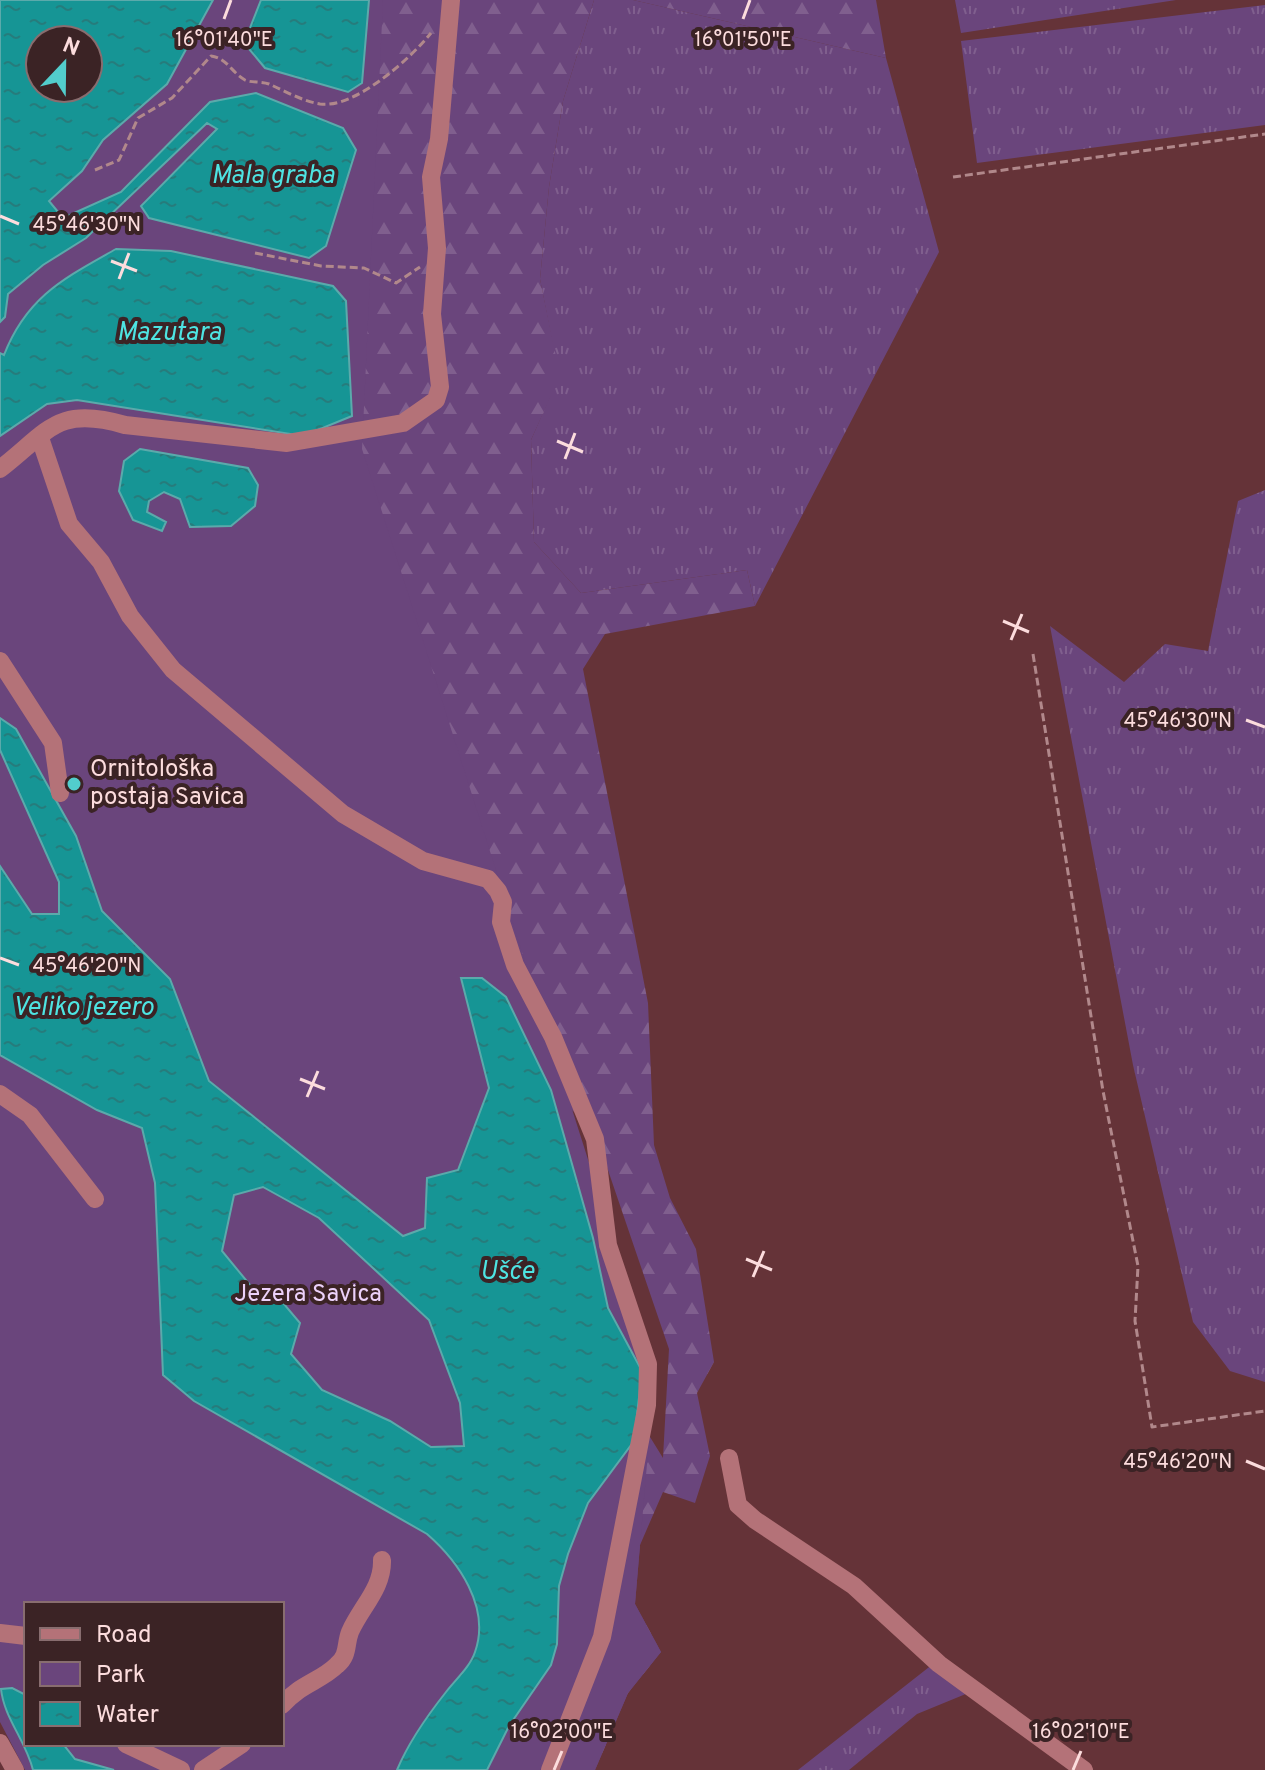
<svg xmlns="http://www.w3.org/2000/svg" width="1265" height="1770" font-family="Overpass,sans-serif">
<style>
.grass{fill:url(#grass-tufts)}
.forest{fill:url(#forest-firs)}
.green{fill:#6a457c;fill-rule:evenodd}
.water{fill:url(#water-ripples);stroke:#5baaab;stroke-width:2;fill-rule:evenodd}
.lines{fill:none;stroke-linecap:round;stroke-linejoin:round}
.path{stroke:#b1888b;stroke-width:3;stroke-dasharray:8 4;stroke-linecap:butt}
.minor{stroke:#b47278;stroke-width:18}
.ticks{fill:none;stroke:#fcdcdd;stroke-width:3}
.poi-dot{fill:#52cdcc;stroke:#3b2325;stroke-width:3}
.labels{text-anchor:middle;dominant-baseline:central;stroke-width:8;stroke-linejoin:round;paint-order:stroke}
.poi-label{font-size:24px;fill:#fcdcdd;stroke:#3b2325;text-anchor:start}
.park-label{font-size:24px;fill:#ecd1fa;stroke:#3b2325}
.water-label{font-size:26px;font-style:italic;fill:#4ee4e2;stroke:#3b2325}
.ticks-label{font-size:20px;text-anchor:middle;fill:#fcdcdd;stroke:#3b2325;stroke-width:8;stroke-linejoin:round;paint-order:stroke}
</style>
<defs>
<pattern id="grass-tufts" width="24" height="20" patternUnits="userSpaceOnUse" patternTransform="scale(2)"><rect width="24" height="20" fill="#6a457c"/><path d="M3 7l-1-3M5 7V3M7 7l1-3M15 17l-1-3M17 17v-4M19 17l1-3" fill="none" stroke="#805f8e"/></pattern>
<pattern id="forest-firs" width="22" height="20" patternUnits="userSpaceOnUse" patternTransform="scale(2)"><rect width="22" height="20" fill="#6a457c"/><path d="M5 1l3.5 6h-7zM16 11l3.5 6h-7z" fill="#805f8e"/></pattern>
<pattern id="water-ripples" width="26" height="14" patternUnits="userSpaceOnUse" patternTransform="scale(2)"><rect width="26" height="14" fill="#169595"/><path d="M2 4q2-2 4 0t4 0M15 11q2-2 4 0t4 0" fill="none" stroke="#267c7c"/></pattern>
</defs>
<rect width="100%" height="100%" fill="#653338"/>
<path class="grass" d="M594,0H633L886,58L939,252L755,606L747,570L581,593L534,542L531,440L559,376L540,279L549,187L563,101Z
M955,0H1176L961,33Z
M1265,5V125L977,163L961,41Z
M1265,490V1382L1230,1371L1193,1322L1133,1065L1050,626L1124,682L1165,644L1208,651L1238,501Z
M933,1664L973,1691L917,1714L849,1770H798Z"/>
<path class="forest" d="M369,0H594L563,101L549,187L540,279L560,376L531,440L534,542L581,593L747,570L755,606L605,634L583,669L648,1003L654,1145L670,1198L696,1249L714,1362L697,1393L710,1456L695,1503L663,1492L640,1545L635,1604L661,1652L628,1693L595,1770L637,1416L663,1458L669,1349L595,1132L551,1090L0,436Z
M633,0H876L886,58Z"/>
<path class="green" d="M0,0H383L362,449L655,1370L635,1604L661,1652L628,1693L595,1770H25L0,1722ZM40,40H88V88H40ZM26,1604H282V1744H26Z"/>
<path class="water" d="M0,0H213L167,84L103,140L82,171L49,201L63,218L121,192L210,102L256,93L343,128L356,150L326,246L309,258L149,218L141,206L217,129L207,123L86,238L43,265L8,294L5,317L0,322ZM40,40H88V88H40Z
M261,0H369L362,83L348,92L265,68L244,43Z
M116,249L171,251L333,286L346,301L352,416L303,436L77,400L47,404L0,436V353L4,355C27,296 65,278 116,249Z
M140,449L248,468L258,485L255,506L231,526L190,527L180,499L164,492L149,501L147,512L166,522L162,531L133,520L119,491L124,461Z
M0,718L16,729L76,836L102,911L170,979L209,1081L403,1236L425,1228L427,1178L458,1170L489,1088L461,978H482L506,997L551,1090L593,1238L608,1308L642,1371L634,1441L588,1503L568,1554L559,1586L557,1644L551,1665L509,1726L487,1770H397C409,1741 427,1716 446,1692C456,1679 470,1667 475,1652C491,1607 458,1561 427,1534L194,1401L163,1375L155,1183L142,1128L97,1110L0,1055V866L32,914H59V882L0,750ZM263,1187L319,1218L429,1320L460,1403L464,1446L431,1447L390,1421L322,1390L291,1354L300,1323L284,1304L250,1285L222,1251L234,1195Z
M12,1688L26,1695V1744H63L75,1759L114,1770H33C26,1741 4,1718 1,1689Z"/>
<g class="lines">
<path class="path" d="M95,170L119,160L138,118L172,98L211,56C227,58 231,72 245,80C251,83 261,81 269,84C285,91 302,101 320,104C355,109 411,58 431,33
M953,177L1265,134
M255,253L321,266L364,268L396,283L420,267
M1033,654L1103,1091L1138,1266L1135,1321L1152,1427L1265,1411"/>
<path class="minor" d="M40,438L69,524L101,562L130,616L173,670L343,814L423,861L488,879L498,891L503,902L501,922L515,965L553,1037L595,1139L608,1245L648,1364L647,1405L602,1637L550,1770
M0,469C49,431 57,405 125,425L287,443L403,423L436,400L440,387L432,314L437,248L431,177L439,139L451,0
M0,661L53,743L60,793
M0,1094L30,1115L95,1199
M729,1458L738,1505L755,1520L854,1586L939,1664L1084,1770
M0,1633L26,1636
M282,1705C300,1684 321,1681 337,1665C349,1655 345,1645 350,1632C361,1607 383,1588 382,1560
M0,1743L15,1770
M126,1744L181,1770
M203,1770L242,1744"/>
</g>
<path class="ticks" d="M224,19L231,0M743,19L750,0M0,216L19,224M111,261L137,271M119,279L129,253M557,441L583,452M565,459L575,433M1003,621L1029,632M1011,640L1022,614M1246,720L1265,727M0,958L19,965M300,1079L325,1089M307,1097L318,1071M746,1259L772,1270M753,1277L764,1251M1246,1461L1265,1469M554,1770L562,1751M1073,1770L1081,1751"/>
<circle class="poi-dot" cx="74" cy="784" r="8"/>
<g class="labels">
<g class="poi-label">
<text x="90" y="770">Ornitološka<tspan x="90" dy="28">postaja Savica</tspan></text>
</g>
<g class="park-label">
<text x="308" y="1295">Jezera Savica</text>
</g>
<g class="water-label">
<text x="273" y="176">Mala graba</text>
<text x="169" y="333">Mazutara</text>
<text x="83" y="1008">Veliko jezero</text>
<text x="507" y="1272">Ušće</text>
</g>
</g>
<g class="ticks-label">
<text x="224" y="46">16°01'40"E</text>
<text x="743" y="46">16°01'50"E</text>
<text x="87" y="231">45°46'30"N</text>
<text x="1178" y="727">45°46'30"N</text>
<text x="87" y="972">45°46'20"N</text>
<text x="1178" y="1468">45°46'20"N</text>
<text x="562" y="1738">16°02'00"E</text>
<text x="1081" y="1738">16°02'10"E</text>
</g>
<rect x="24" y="1602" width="260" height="144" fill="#3b2325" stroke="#886d6f" stroke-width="2"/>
<rect x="40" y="1628" width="40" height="12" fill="#b47278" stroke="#886d6f" stroke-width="2"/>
<text x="96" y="1642" font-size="24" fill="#fcdcdd">Road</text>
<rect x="40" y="1662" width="40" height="24" fill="#6a457c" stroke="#886d6f" stroke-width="2"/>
<text x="96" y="1682" font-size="24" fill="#fcdcdd">Park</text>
<rect x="40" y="1702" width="40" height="24" fill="url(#water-ripples)" stroke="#886d6f" stroke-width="2"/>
<text x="96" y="1722" font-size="24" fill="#fcdcdd">Water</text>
<g transform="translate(64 64) rotate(22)"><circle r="38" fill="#3b2325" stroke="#886d6f" stroke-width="2"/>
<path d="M0-6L14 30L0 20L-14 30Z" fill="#52cdcc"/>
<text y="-12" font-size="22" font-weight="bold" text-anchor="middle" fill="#fcdcdd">N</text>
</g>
</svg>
